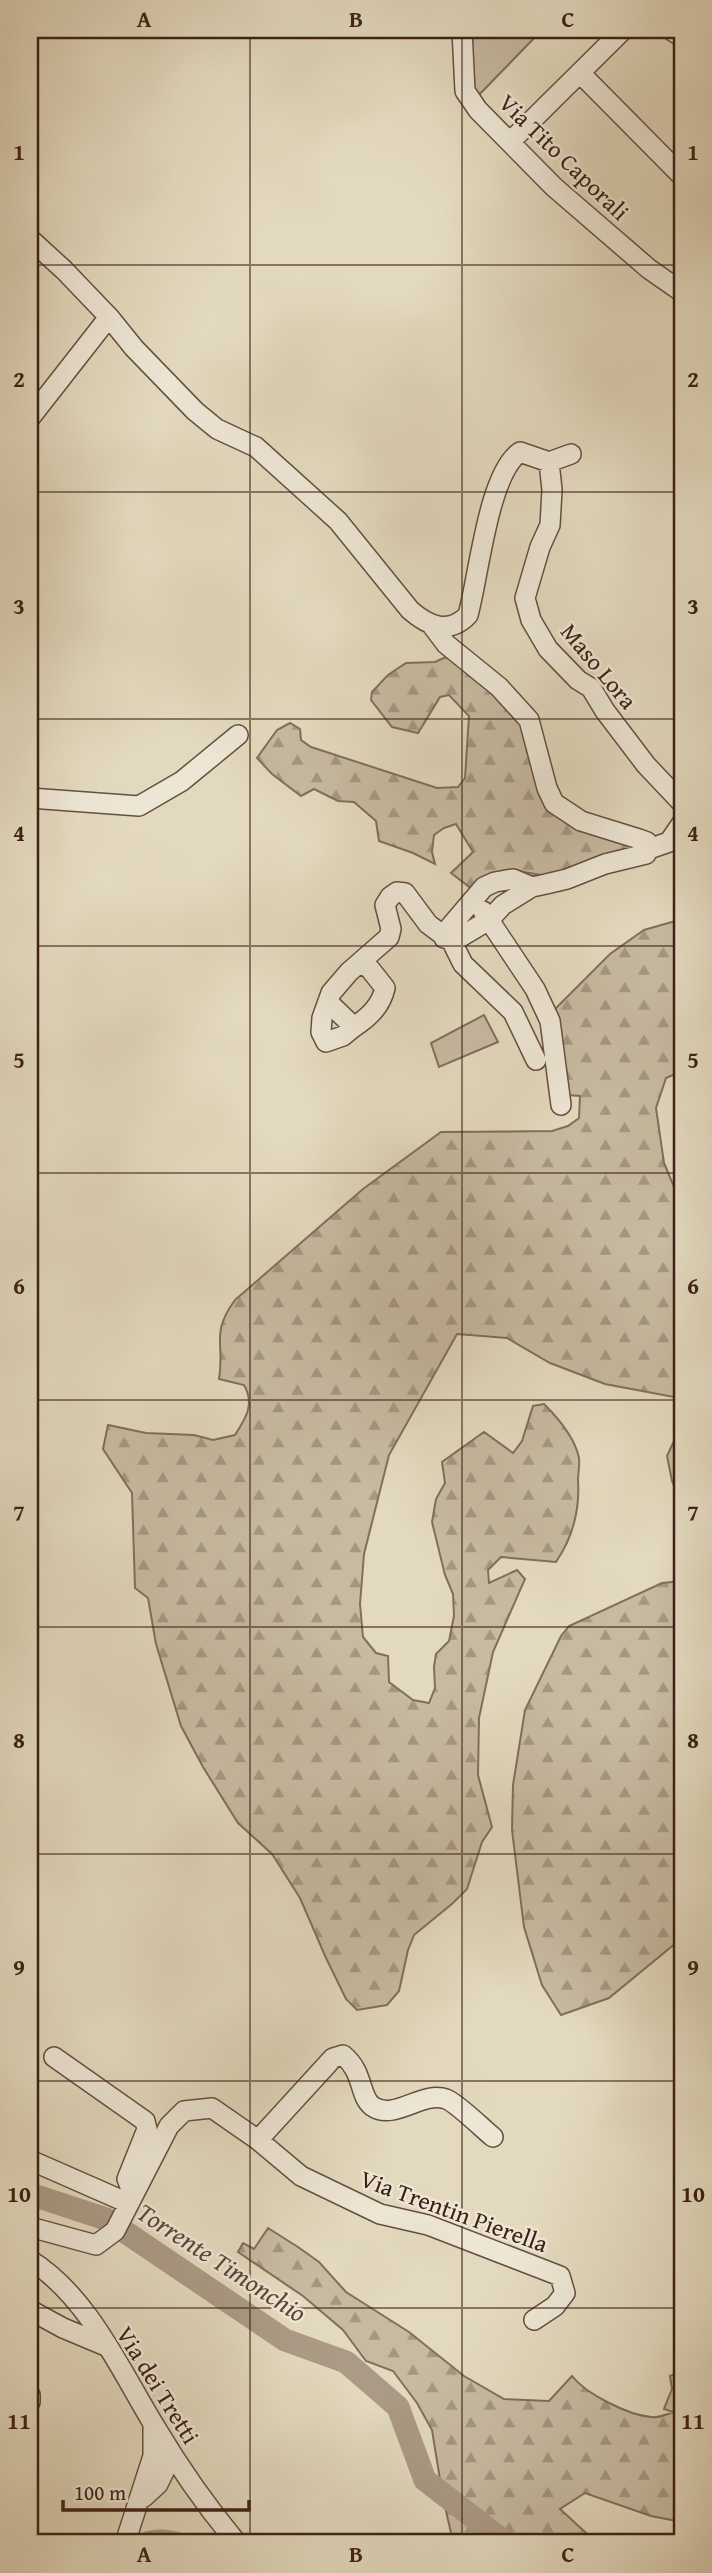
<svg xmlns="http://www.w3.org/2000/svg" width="712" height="2573" font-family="'Gentium Book Plus',serif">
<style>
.forest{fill:url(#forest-firs);stroke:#826e5c;stroke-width:2}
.park{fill:#c7baa1;stroke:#826e5c;stroke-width:2}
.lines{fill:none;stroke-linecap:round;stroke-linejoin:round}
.canal{stroke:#ab9a85;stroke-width:12}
.river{stroke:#ab9a85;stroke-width:23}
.minor-casing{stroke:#664f40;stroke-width:22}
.minor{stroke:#ede6d5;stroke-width:19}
.grid{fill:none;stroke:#3d2116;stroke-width:2;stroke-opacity:0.55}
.labels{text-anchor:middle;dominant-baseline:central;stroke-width:5;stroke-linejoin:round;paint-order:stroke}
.street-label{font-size:24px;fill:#3d2116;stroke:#ede6d5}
.water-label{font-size:26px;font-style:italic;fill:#5e4537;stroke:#ede6d5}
.neatline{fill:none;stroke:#3d2116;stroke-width:2.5}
.grid-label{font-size:23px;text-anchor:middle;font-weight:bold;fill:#3d2116}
</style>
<defs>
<pattern id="forest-firs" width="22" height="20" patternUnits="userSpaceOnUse" patternTransform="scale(1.75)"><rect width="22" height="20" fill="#c7baa1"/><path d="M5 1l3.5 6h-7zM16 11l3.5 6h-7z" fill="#a39782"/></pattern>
</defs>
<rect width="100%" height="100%" fill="#e3d9be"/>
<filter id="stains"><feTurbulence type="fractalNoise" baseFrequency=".00286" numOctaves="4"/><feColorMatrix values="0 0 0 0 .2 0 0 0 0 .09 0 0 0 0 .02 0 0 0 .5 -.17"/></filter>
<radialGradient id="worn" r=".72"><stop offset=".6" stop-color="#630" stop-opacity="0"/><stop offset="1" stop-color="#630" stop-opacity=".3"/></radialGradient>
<path class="forest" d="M453,654L520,718L545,799L645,845L547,876L512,870L472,889L451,873L473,852L456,824L444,828L434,835L432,852L435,864L413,853L379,841L376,821L354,802L338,801L314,789L301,796L272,774L257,758L277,730L290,723L300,729L301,740L311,747L437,788L458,787L465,778L469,716L449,695L440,697L418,733L392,727L371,700L372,692L388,675L406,663L435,662Z
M682,919V1071L666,1078L656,1108L664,1163L682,1206V1395L679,1398L605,1384L550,1363L507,1338L457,1334L389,1455L364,1554L360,1604L363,1637L376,1653L388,1656L389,1682L413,1700L429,1703L435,1688L434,1667L436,1654L449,1641L454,1616L453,1594L445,1575L432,1522L436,1499L445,1483L442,1462L484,1432L513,1453L522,1441L533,1406L544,1404C558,1418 575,1438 579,1458C580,1465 578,1473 578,1480C580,1510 573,1537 556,1562L501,1557L488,1570L489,1583L517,1570L525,1579L493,1652L479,1718L478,1775L492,1827L482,1842L467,1889L453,1903L414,1935L408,1950L399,1991L387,2005L357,2010L346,1999L326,1958L300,1898L272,1854L238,1823L203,1767L181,1726L156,1644L148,1598L135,1588L132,1493L103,1449L108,1425L146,1433L194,1435L213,1440L235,1435C246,1418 255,1404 244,1385L219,1379C225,1344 210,1334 235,1300L363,1189L441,1132L552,1131L568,1126L579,1118L580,1096L568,1095L550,1014L610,954L644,930Z
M682,1424V1504L672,1481L667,1456Z
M682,1581V1938L609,1998L561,2015L542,1985L524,1927L512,1830L513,1785L525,1710L561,1636L569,1626L662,1583Z
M268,2228L298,2247L319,2262L346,2292L409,2332L464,2376L504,2399L549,2401L572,2376C586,2394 628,2415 651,2417C658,2418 666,2415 673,2412L664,2409L672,2389L670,2376L682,2372V2522L651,2516L585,2493L560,2509L597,2543H456L451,2533L443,2498L432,2430L417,2403L393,2371L366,2361L343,2330L303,2296L238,2252L243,2243L254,2249Z"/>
<path class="park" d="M467,30H542L475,99Z
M484,1015L498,1042L439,1067L431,1043Z"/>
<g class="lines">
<path class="canal" d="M137,2542C156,2530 174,2537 195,2543"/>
<path class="river" d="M30,2194L106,2219L285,2340L346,2362L398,2407L425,2480L506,2543"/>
<defs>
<path id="minor" d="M462,30L465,91L478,110L554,187L649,269L682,292
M671,30L682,37
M581,74L682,176
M510,142L623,30
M30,239L64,270L109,317L134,348L195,411L217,429L256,447L338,521L410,610C428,626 449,635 468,615C479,576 488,474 520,452L549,462L571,454
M30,418L109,317
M549,462L552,490L550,525L540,547L525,598L531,620L548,649L578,680L591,688L605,711L646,765L682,803
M431,624L446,644L499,687L529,720L547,788L554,803L581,821L639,839L647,842L649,847L646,854L605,864L567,879L546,884L532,887L513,879L495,882L484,887L449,928L444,938
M30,798L139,806L182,781L238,735
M649,849L669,842L682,823
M483,911L535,989L550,1021L561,1105
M452,942L463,964L513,1012L536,1060
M329,1003L354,1027C369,1017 381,1006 385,988L370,969L361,962
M354,1027L343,1036L326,1042L321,1032L322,1018L331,993L349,972L389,937L391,929L385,905L390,897L397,892L405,893L428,924L452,942L489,920L503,905L532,887
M54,2057L145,2121L147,2129L127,2179L131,2189
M258,2140L333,2058L343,2055C364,2072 359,2096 372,2106C394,2122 423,2090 446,2099C457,2103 483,2129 493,2137
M30,2160L128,2203
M30,2227L96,2245L115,2231L169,2126L184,2111L212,2108L258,2140L301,2176L380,2214L428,2225L560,2276L565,2293L555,2306L534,2320
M30,2260C87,2295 120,2369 154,2425C179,2467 206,2506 237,2543
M30,2310L63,2328L106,2346
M30,2395V2402
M144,2497L158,2484L172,2455
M125,2543L153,2456V2426"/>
</defs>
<use href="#minor" class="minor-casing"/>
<use href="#minor" class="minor"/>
</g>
<path class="grid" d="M250,30V2543M462,30V2543M30,265H682M30,492H682M30,719H682M30,946H682M30,1173H682M30,1400H682M30,1627H682M30,1854H682M30,2081H682M30,2308H682"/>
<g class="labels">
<g class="street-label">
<text transform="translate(564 157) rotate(44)">Via Tito Caporali</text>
<text transform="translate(599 666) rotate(50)">Maso Lora</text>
<text transform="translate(454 2211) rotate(20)">Via Trentin Pierella</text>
<text transform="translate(158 2385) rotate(58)">Via dei Tretti</text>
</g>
<g class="water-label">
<text transform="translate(222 2262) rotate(33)">Torrente Timonchio</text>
</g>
</g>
<rect width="712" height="2573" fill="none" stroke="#e3d9be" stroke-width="77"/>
<path d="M63 2500v10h186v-10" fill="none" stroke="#3d2116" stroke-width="3.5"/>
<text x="74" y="2500" font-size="21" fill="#3d2116" stroke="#ede6d5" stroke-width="5" paint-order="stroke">100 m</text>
<rect x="38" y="38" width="636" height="2496" class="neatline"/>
<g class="grid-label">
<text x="144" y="27">A</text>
<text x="356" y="27">B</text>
<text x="568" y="27">C</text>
<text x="19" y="160">1</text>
<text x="693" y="160">1</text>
<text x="19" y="387">2</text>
<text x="693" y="387">2</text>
<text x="19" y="614">3</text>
<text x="693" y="614">3</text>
<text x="19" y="841">4</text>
<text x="693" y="841">4</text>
<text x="19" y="1068">5</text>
<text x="693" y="1068">5</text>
<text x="19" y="1294">6</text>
<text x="693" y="1294">6</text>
<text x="19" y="1521">7</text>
<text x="693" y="1521">7</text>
<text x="19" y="1748">8</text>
<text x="693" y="1748">8</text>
<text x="19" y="1975">9</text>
<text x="693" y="1975">9</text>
<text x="19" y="2202">10</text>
<text x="693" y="2202">10</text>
<text x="19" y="2429">11</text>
<text x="693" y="2429">11</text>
<text x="144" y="2562">A</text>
<text x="356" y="2562">B</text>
<text x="568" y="2562">C</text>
</g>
<rect width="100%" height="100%" filter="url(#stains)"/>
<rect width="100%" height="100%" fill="url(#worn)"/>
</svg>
